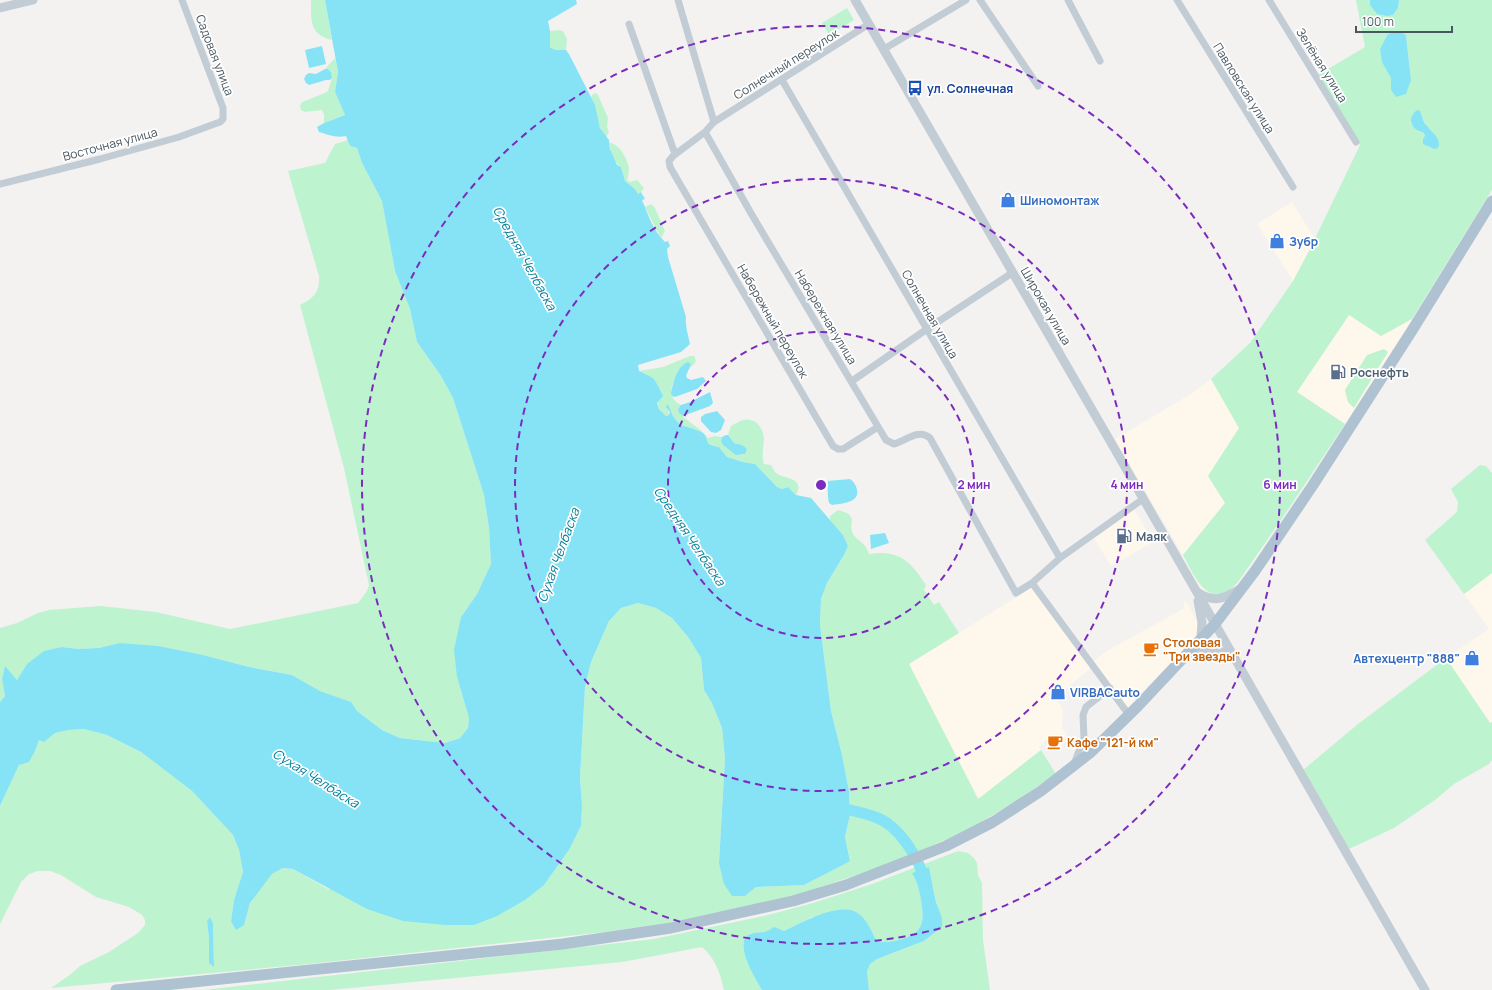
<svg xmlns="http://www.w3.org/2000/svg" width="1492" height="990" font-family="Manrope,sans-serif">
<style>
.commercial{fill:#fef7eb}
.green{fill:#bdf4cf;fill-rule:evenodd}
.water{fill:#86e3f5}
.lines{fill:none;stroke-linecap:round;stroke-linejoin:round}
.river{stroke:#86e3f5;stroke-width:11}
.minor{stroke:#c1ccd4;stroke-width:7}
.tertiary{stroke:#c1ccd4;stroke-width:9}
.primary{stroke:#afc2d2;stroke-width:11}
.ring{fill:none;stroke:#7b2cbf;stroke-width:2;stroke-dasharray:7 5}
.labels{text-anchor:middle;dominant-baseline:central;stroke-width:3.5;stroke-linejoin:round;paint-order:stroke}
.street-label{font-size:12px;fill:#475661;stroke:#fff}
.transit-label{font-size:12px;font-weight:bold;fill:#164399;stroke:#fff;text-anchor:start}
.shop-label{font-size:12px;font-weight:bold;fill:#366cbe;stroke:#fff;text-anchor:start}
.service-label{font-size:12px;font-weight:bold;fill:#4e5e75;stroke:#fff;text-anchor:start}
.food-label{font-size:12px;font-weight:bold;fill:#c56008;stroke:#fff;text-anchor:start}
.water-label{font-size:13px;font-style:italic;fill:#038099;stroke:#fff}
.centre{fill:#7b2cbf;stroke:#fff;stroke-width:2}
.ring-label{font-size:12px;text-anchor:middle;font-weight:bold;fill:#7b2cbf;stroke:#fff;stroke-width:3.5;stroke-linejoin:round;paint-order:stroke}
</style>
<rect width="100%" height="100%" fill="#f4f1f1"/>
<path class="commercial" d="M1292,202L1315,239L1293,281L1257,224Z
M1350,314L1381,336L1412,319L1345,424L1297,392Z
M1211,379L1239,428L1208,476L1225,503L1183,555L1115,439L1194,392Z
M1134,509L1153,542L1111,566L1094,538Z
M1492,573V722L1491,723L1446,658L1489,629L1464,594Z
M1031,588L1091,668L1055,698L1063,709L1062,728L1067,734L1065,736L1068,740L1055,750L1047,740L1039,747L1041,750L979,799L909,664Z
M1185,600L1198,624L1199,634L1127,707L1094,661L1105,652L1183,609Z"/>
<path class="green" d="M311,0H325L332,40C309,35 311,19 311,0Z
M1356,0H1370V5L1393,15L1398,8L1399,0H1492V190L1412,319L1381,336L1349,315L1297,392L1345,424L1283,517L1238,582C1210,614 1195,577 1183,555L1225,503L1208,476L1239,428L1211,379L1250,343L1293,281L1309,251L1360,145L1318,75L1365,47ZM1406,35L1411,79L1391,90V78ZM1423,119L1438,148L1428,147L1424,133C1417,132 1414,128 1410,122Z
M847,8L854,20L829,35L822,23Z
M558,30L563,31L567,39L566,50H555L550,47V31Z
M335,58L338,72L335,92L345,115L324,123V115L322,110L305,112L301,110L300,106L302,102L325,93L328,91L332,78L331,72L328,69H325Z
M596,93L598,95L608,118L607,127L609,132L606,137C596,126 598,110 591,97L593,94Z
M348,140L350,146L357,148L362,163L382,201L395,271L410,309L417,342L441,376L453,398L484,495L489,528L491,564L477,594L461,617L457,677L469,718L468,728L460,738L445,743L400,738L382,730L357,711L350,702L320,691L292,675L249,667L203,655L119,643L99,648L78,649L62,647L27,664L17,680L5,667L2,679L5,696L0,702V628L17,623L38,613L49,610L101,606L156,612L230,629L358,603L367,591L369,585L344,468L300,305C314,298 320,292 319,276L288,171L325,163L335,144Z
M610,143C620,144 628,160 629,169C629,173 628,176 627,180L630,182L637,180L644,188L641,192L638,194L635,189L625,181L621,167C614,163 610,152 610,143Z
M651,204L655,208L665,231L661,238L645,207Z
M1384,349L1388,352L1354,408L1348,402L1345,390L1367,355Z
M690,356H694C698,362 694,364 689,369L691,364L678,370C673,383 665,397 681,405L678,409C682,420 701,427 708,438L715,436L722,437L721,441L741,455L745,454L747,450L742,445L734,443L728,435L731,426C735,424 739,421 743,420C755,417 763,427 764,438C764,447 761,456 764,464L771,465C772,467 774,471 776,473C783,479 806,477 796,495L788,487L782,489L777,487L755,464L743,462L727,457L719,447C703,445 710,440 703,433C699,430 685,426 680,425L673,416L668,404L669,415L666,416C655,406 657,403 661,390L657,387L654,379L639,371L663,367Z
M1480,465L1486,466L1492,473V573L1464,594L1425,540L1457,512L1458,502L1451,489Z
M838,510C861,516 847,523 853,534C859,543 864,540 869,554C898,549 911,561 926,585L924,590L934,605L939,602L959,633L909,664L978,799L1041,750L1056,774L1016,801L979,823L949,838L893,863L790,897L696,919L605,932L309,964L51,988L71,974L80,966L109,952L138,933L145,925V920L142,915L129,907L96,897L61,875L50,871H38L29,874L21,882L0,924V806L19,765L35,751L39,739L44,742L55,733L69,730L84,729L107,735L141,752L192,791L233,835L239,850L243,872L234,900L231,921L244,925L250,903L258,891L272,874L283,868L293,869L328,889L544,885L569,850L581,826L582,805L580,778L585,687L591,662L609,621L621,608L638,603L656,608L672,618L688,637L701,658L704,690L712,703L722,728L725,758L719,863L745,896L756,887L804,885L843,865L850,860L845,837L850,815L849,791L842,755L831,711L820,625L821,599L827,583L844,555L848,546L843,535L830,520V516ZM210,917L213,923L214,966L209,963V939L207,921Z
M1446,658L1490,723L1492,722V760L1489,764L1454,784L1435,800L1394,828L1349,849L1303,770L1358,724Z
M958,851L968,853L974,858L977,863L978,875L982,883L983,940L990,990H869L867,971L869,964L877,959L924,941L942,927V918L938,910L929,867L913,873C918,882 920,890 921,900C922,907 924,917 921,925C916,939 890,943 877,942L869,926L812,917L784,931L751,933L746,937L743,943L744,951L748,963L762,990H724C720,973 716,959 702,947L622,962L330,990H203L654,939L764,916L813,903L872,884Z"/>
<path class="water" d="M325,0H576L577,4L548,21L550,31V47L555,50H566L569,54L595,105L600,128L609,140L610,149L617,165L621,167L625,181L635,189L638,194L641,192L645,199L642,200C648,214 653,231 665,242L668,241L670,246L667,249L668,257L686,317C685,326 688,334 690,344L681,352L638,365L639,371C643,373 652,377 654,379C656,382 662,393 663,396L657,403L659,409L666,416L669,415L670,412L666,407L668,404L673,416L680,425C685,426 699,430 703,433C710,440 703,445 719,447L727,457L743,462L755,464L777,487L782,489L788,487L796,495L811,498L843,535L848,546L844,555L827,583L821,599L820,625L831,711L842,755L849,791L850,815L845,837L850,861L843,865L804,885L756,887L745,896H732L724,884L719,863L725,758L722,728L712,703L704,690L701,658L688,637L672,618L656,608L638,603L621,608L609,621L591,662L585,687L580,778L582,805L581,826L569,850L544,885L525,900L497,916L474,925H445L403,921L367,909L293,869L283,868L272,874L250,903L244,925L236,930L231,921L234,900L243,872L239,850L233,835L192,791L141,752L107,735L84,729L69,730L55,733L44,742L39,740L35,751L29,762L19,765L0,806V702L5,696L2,679L5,666L17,680L27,664L44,651L62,647L78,649L99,648L119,643L158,646L203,655L249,667L292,675L320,691L351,702L357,711L382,730L400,738L445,743L460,738L468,728L469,718L457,677L454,650L461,617L477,594L491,564L489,528L484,495L453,398L441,376L417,342L410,309L395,271L382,201L362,163L357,148L350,146L346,136C336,138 329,135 319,132L317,127L324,123L345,115L335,92L338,72Z
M1370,0H1399L1398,8L1393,15L1387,16L1377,14L1370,5Z
M1399,31L1406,35L1411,80L1406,94L1396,97L1391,90V78L1382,62L1380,49L1388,34Z
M322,46L326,64L309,68L305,50Z
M325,69H328L331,72L332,78L330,80H326L309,85L306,83L304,79L306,75L309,73L316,74Z
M1417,110L1420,111C1422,116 1423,122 1427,126C1432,133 1442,138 1438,148L1434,149L1423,144V139L1425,136L1424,133C1411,130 1406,119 1417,110Z
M688,362L691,364L686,376L687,378L691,380L703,377L706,381L697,389L675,397L672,396L671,393C674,381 676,367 688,362Z
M710,392L713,403L710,406L683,416L679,413L678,409L681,405L690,402Z
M717,411L725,420L721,430L716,433L711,432L701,421V417L705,414Z
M726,435H728L734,443C740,445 744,444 747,450L745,454L736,455L723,445L721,441L722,437Z
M850,479C854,482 856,485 857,490C860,503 841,504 832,505L829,503C828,498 827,485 828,481Z
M885,533L889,543L871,549L870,535Z
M929,867L936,902L942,918V927L924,941L877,959L870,964L867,971L869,990H762C756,979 732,942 750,934C759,930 762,936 774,927L784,931C801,923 841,900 859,914C868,921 872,932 877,942C890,943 916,939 921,925C924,917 922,907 921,900C919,889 918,883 912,873Z
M210,917L213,923L214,967L209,963V939L207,921Z"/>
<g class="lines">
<path class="river" d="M836,807C849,810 862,812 875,817C899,825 920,859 925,883"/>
<path class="minor" d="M678,0L714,122L705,132L752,215L886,440L894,444C906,441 918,428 930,438L1016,593L1032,583L1060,558L1143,499
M980,0L1038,86
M1068,0L1100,61
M1177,0L1293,187
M1269,0L1356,142
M629,24L675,154
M884,49L966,0
M782,80L1060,558
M714,122L869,24
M705,132L673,156L669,161L670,167L833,446L838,449H843L878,427
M0,184L100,159L179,137L220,122L223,119V108L182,0
M852,381L927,329L1012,273
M1032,583L1129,715
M1074,764L1084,738L1083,715L1086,707L1110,688"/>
<path class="tertiary" d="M855,0L1109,439L1425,990
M0,8L33,0
M1197,592C1215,604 1224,598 1240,589
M1198,601L1202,622L1201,638
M1190,651C1207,648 1219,649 1234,657"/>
<path class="primary" d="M116,990L563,944L671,928L793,901L846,885L946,846L993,822L1041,791L1090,753L1138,706L1215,624L1255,571L1313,485L1413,329L1492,201"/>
</g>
<g class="ring">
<circle cx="821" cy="485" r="153"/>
<circle cx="821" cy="485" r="306"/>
<circle cx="821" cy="485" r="459"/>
</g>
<defs>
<symbol id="bus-bare" viewBox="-9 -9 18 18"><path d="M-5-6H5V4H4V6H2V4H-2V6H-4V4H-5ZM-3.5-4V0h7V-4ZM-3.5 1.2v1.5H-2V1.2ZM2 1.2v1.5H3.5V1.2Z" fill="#1a4fb4" stroke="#fff" stroke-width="2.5" paint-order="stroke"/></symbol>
<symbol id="shop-bare" viewBox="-9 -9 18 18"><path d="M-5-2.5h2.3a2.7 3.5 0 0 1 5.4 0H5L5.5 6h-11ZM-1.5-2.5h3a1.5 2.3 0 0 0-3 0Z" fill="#3f7fe0" stroke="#fff" stroke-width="2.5" paint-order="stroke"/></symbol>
<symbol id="fuel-bare" viewBox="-9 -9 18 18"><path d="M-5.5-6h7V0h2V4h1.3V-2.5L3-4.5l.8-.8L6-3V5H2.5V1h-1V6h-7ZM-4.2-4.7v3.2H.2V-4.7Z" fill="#5c6f8a" stroke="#fff" stroke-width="2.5" paint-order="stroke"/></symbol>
<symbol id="cafe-bare" viewBox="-9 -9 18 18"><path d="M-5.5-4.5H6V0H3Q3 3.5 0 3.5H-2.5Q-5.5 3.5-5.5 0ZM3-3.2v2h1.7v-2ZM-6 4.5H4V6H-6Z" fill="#e8710a" stroke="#fff" stroke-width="2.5" paint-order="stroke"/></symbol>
</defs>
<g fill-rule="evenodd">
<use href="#bus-bare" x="904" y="77" width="22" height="22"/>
<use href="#shop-bare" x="997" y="189" width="22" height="22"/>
<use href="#shop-bare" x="1266" y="230" width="22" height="22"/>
<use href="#fuel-bare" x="1327" y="361" width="22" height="22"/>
<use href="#fuel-bare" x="1113" y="525" width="22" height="22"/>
<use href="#cafe-bare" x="1140" y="638" width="22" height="22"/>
<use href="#shop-bare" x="1461" y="647" width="22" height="22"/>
<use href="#shop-bare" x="1047" y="681" width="22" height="22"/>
<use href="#cafe-bare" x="1044" y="731" width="22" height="22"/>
</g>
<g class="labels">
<g class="street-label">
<text transform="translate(215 55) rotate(69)">Садовая улица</text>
<text transform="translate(786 64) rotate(-32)">Солнечный переулок</text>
<text transform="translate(1322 65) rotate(58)">Зелёная улица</text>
<text transform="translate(1244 88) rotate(58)">Павловская улица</text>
<text transform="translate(110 144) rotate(-15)">Восточная улица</text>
<text transform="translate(1046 306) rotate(60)">Широкая улица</text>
<text transform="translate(930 314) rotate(60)">Солнечная улица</text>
<text transform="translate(826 317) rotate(59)">Набережная улица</text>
<text transform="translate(773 321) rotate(60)">Набережный переулок</text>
</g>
<g class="transit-label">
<text x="927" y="88">ул. Солнечная</text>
</g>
<g class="shop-label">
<text x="1020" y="200">Шиномонтаж</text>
<text x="1289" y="241">Зубр</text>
<text x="1460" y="658" text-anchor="end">Автехцентр "888"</text>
<text x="1070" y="692">VIRBACauto</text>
</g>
<g class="service-label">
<text x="1350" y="372">Роснефть</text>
<text x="1136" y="536">Маяк</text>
</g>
<g class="food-label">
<text x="1163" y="642">Столовая<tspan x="1163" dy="14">"Три звезды"</tspan></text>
<text x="1067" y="742">Кафе "121-й км"</text>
</g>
<g class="water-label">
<text transform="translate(525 258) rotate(61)">Средняя Челбаска</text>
<text transform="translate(690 536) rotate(56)">Средняя Челбаска</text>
<text transform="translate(558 555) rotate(-70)">Сухая Челбаска</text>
<text transform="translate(316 778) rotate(32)">Сухая Челбаска</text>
</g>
</g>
<circle cx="821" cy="485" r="6" class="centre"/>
<g class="ring-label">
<text x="974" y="489">2 мин</text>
<text x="1127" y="489">4 мин</text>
<text x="1280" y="489">6 мин</text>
</g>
<path d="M1356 26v6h96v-6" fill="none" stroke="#475661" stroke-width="2"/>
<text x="1362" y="26" font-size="12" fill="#475661" stroke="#ffffff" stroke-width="3" paint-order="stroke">100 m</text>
</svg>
